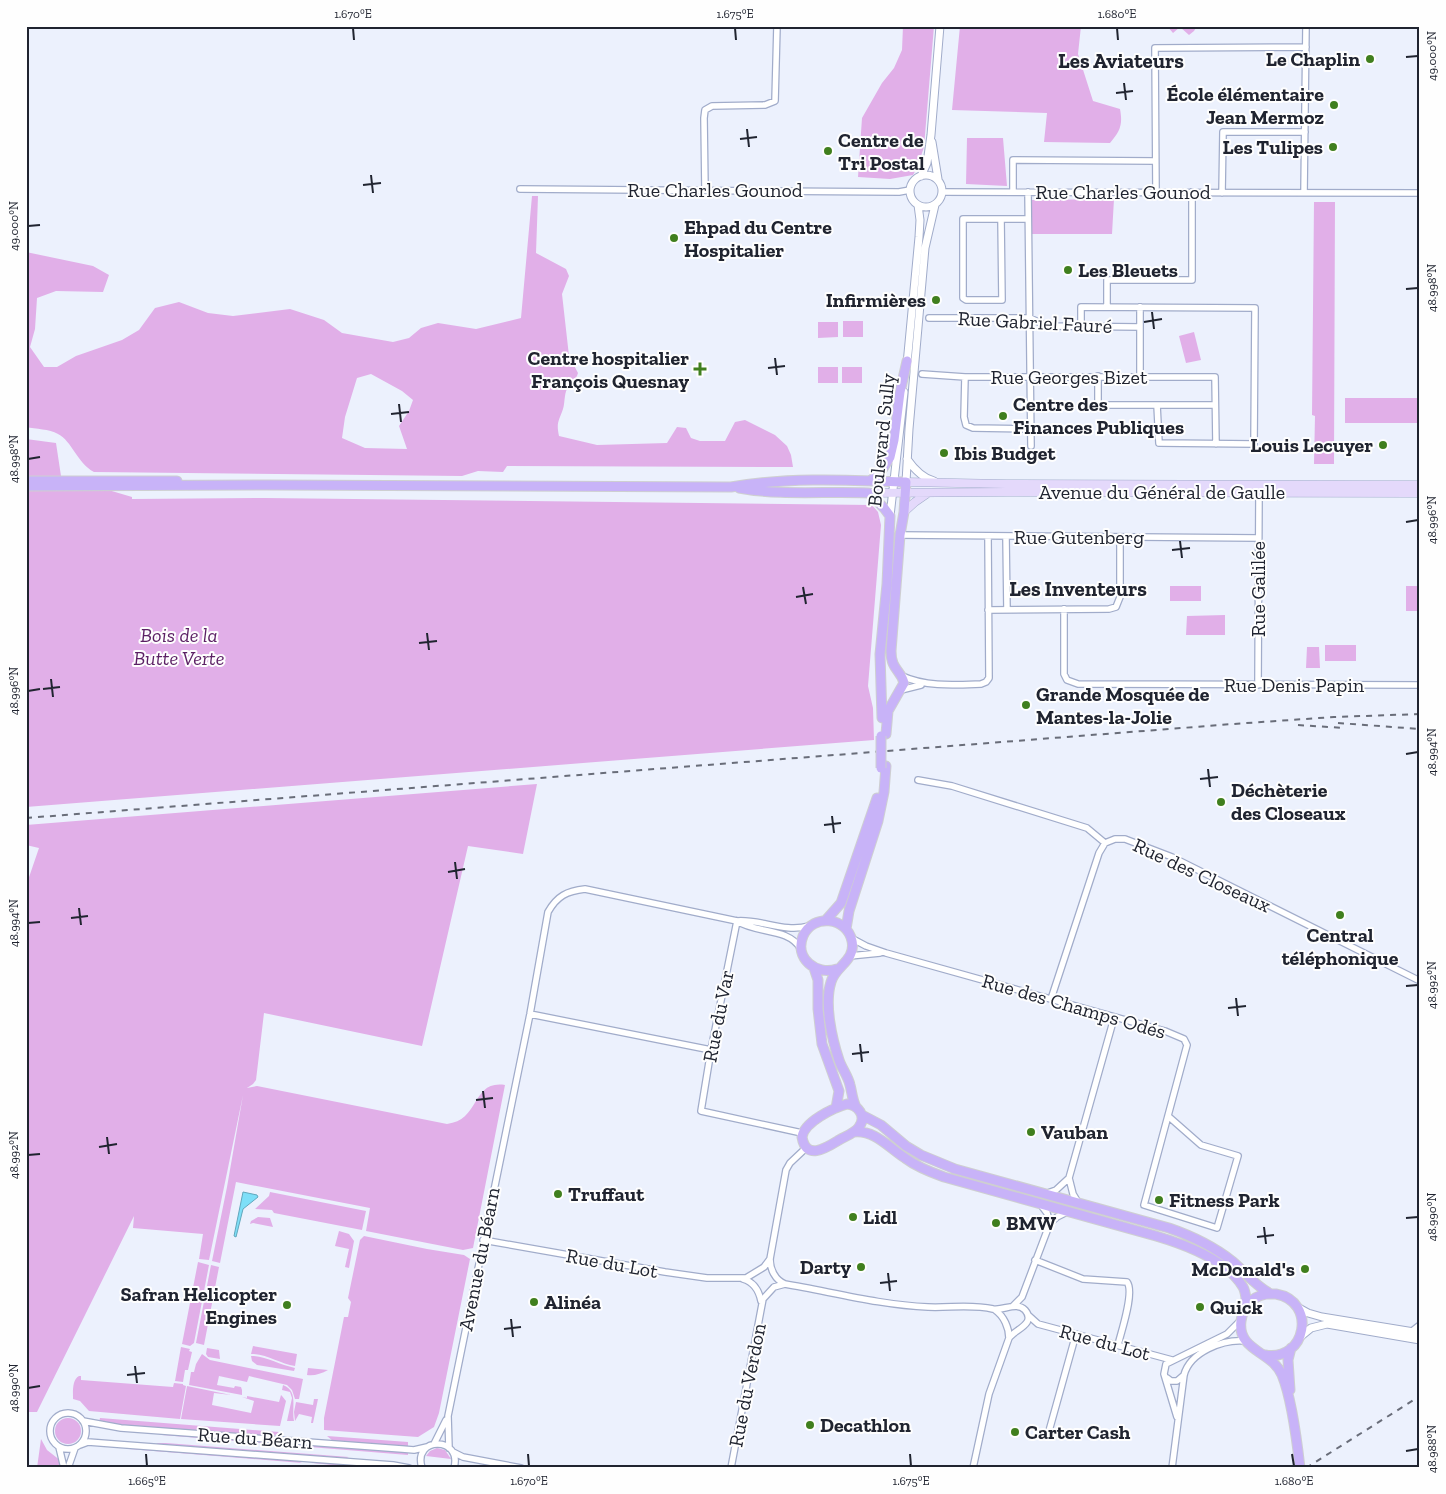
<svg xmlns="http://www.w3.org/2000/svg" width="1446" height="1494" font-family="'Zilla Slab',serif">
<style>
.green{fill:#e1afe8;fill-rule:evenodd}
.water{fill:#7ddff8;stroke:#61a7bc}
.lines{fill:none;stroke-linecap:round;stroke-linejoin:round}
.minor-casing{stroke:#a1acca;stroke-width:8}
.tertiary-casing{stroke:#a1acca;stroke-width:9}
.secondary-casing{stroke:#a1acca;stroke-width:9}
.primary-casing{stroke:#cecfd1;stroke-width:11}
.minor{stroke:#fff;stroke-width:5.5}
.tertiary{stroke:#fff;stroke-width:7}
.secondary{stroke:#e4d9fb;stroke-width:8}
.primary{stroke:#c8b3f8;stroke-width:9}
.rail{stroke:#696d79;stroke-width:2;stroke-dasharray:6 6;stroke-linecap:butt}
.primary-bridge-casing{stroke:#cecfd1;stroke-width:11;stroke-linecap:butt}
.primary-bridge{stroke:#c8b3f8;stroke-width:9}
.ticks{fill:none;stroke:#202430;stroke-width:2}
.poi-dot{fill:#407f1e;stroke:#fefefe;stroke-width:2}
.labels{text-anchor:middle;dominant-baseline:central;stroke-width:4;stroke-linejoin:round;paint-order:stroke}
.poi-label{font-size:20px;font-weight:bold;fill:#202430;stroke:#fefefe;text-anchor:start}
.street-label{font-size:20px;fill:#202430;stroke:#fefefe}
.park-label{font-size:20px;font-style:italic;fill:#5b1f64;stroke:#fefefe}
.neighbourhood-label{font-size:21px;font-weight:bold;fill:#202430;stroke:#fefefe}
.neatline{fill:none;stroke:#202430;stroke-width:2}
.ticks-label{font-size:12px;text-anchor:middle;fill:#202430}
</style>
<rect width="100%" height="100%" fill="#ecf1fd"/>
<path class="green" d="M903,26H934L924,147L917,168L913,175L890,179L858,177L862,118L882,83L894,68L902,50Z
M960,26H1081L1078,54L1093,101L1120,109C1123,125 1120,131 1110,143L1044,142L1047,113L952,110Z
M1167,26H1197L1194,31L1189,35L1180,27L1173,33Z
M967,138H1003L1007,186L966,184Z
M532,196H538L536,253L566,269L569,276L562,294L569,356L578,373C576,381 569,383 567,389C564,395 565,403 563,409C559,421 556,422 559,436L597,445L667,443L677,427L686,428L691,438L700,441H725L735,422L745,420L775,435L787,446L791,455L793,467L507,466L503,472L478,471L462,476L94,472C77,463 72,441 58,434C49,429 36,429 26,427V252L93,266L109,275L103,292L56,291L37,298L35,329L30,347L44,367H57L76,356L122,340L139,330L155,308L179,302L208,313L233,316L290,309L324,320L342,333L393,342L409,338L421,328L438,323L476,329L521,318ZM371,374L402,391L413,400L409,411L399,426L407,449L365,448L342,438L345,417L357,378Z
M1114,199L1112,234H1032L1031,200Z
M1314,202H1335L1334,464H1314L1315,416L1312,415Z
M843,321H863V337H843Z
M818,322H838V337L818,338Z
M1194,332L1201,360L1186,363L1179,336Z
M818,367H838V383H818Z
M842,367H862V383H842Z
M1345,398H1420V423H1345Z
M26,439L56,443L61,476L132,497V499L265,498L872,505L878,512L881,525L868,686L873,708L874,740L26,807Z
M1170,586H1201V601H1170Z
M1406,586H1418V611H1406Z
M1225,615V635H1186L1187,616Z
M1325,645H1356V661H1325Z
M1307,647H1319L1320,668H1306Z
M537,784L523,854L468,846L422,1046L264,1013L256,1080L253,1084L247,1088L257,1086L447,1124C481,1120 471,1080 505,1085L473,1248L463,1250L366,1231L370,1208L236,1182L220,1263L212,1261L227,1187L243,1095L209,1260L199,1259L203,1234L133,1228L134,1216L37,1412H26V886L39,848L26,845V825Z
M270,1192L366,1211L362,1230L274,1213L272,1210L255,1209L269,1196Z
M258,1217L270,1218L273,1227L253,1223L250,1224L251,1221Z
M339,1231L349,1234L354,1241L349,1268L345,1267L349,1249L335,1246Z
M364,1236L427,1249L464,1255L470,1259L439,1413L434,1427L418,1437L324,1430V1418L344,1317H348L351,1302L348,1298L360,1240Z
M198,1262L209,1265L194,1343L190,1346L182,1344Z
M211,1265L219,1267L204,1345L196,1343Z
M253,1346L297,1354L295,1366C280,1364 267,1354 251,1354Z
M181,1347L190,1349L189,1351L192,1352L188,1370H185L183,1382L175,1381Z
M207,1348L219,1350L220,1359L208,1357L206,1354Z
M202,1354L210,1360L303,1379L299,1399H295L292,1390L287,1385L249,1376L247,1382L219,1376L217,1385L234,1388L235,1386L241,1387L242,1390V1395L189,1385L191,1372H194L196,1364Z
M251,1356C266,1356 279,1365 295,1368L294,1371L257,1365L252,1361Z
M308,1368L328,1370C321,1374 314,1376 307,1375Z
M79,1376H81V1380L173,1387L174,1383L183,1384V1385L186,1386L180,1419L89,1411L80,1401L73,1399C73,1391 72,1380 79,1376Z
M283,1385C299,1391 291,1408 294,1421H287L292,1398L290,1392L282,1390Z
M187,1386L231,1395L214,1393L212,1405L251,1413L254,1401L242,1397L247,1398V1396L279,1402L281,1395L282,1396L286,1401L280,1426L181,1419Z
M314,1399H318L313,1423H311L312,1417L299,1414L295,1421L294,1412L296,1402L313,1405Z
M100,1418L279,1432L273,1437L116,1426L99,1422Z
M55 1431a13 13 0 1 1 26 0a13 13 0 1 1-26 0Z
M156,1433L408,1452V1455L162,1435Z
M327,1436L408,1442V1447L333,1441Z
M41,1439L47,1450L61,1461V1468H37Z
M158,1443H166L349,1457L344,1459L154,1445Z
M134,1448L293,1459L302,1463L129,1449Z
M437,1448L445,1450L451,1459L426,1456L430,1451Z
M310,1460L386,1468H364L312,1463Z"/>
<path class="water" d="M243,1192L257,1195L258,1197L243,1209L236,1237L234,1236Z"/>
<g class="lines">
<defs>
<path id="minor" d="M520,189L899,192L910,190
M705,190L704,118L705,110L712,106L765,105L775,101L777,26
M943,192L1420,193
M1013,192V160L1154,161
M1028,192L1031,446
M1156,192L1155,48L1306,47
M1222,193L1223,132H1305
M1304,193L1306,26
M1001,219L1002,300H966L963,298V219H1028
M1107,307V280H1192V192
M929,318H1030L1047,326L1140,327
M1081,327V307L1255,308L1254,444L1159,443L1157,405
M922,374L965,377H1215L1216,444
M1098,376V405H1215
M1140,376V307
M965,377L964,417L966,425L973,428L1031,429
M900,535L1258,538
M1006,537L1007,610
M1064,609V674L1067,680L1078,684L1420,685
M988,610L1109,609L1116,607L1120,597V538
M902,676C926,687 954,685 981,684L986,682L989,678L988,537
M1258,685L1259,492
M901,690L921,685
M918,780L952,786L1087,828L1105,843
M737,921L711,1050L701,1111L802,1133
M737,921C756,934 788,927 801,949
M851,938L866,946L886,953L1165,1031L1184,1039L1187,1045L1144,1205L1217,1228L1238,1156L1201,1145L1168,1116
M850,956L880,953
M1051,999L1099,853L1105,843L1115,839H1125L1172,857L1420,981
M530,1014L711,1050
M807,1147L790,1163L786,1170L770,1259C770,1269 775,1280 785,1284C832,1292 880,1305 928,1307C950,1308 971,1304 993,1309C1003,1311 1017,1301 1025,1310C1037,1324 1014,1330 1009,1338L989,1394L973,1468
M1069,1178L1114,1018
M1045,1194L1056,1190L1069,1178L1073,1194L1079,1204
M1041,1205L1047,1213L1050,1223
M483,1240L665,1272L707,1278H746L764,1267L770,1259
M1035,1260L1083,1279L1127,1282C1135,1292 1121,1332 1118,1345
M743,1279C754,1282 759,1291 761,1301
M1013,1306L1022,1297L1050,1223L1057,1217L1067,1212
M995,1310C1004,1316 1009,1328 1009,1338
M1028,1315L1038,1324L1172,1360
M1411,1332L1420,1325
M1167,1378L1171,1381H1177L1184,1375
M50 1431a18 18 0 1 1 36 0a18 18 0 1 1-36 0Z
M1177,1417L1164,1374L1166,1364L1227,1334L1240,1321
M83,1421L121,1428L402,1449L414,1450L427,1447
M1049,1431L1076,1334
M434,1444L446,1420
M80,1445L88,1442L114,1444L393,1465L409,1468
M59,1447L64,1468
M449,1448L448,1416L530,1014L548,912C557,896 567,891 585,889L737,921C761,919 784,933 809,926
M453,1452L463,1457L521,1468
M68,1468L75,1448
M422,1468C412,1436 463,1436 454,1468
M731,1468L763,1299L774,1287L785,1284
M1172,1468L1184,1375C1190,1352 1223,1339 1245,1341"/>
<path id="tertiary" d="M932,142L938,179
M910 191a16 16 0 1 1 32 0a16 16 0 1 1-32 0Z
M921,176L927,163L931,135L940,26
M907,364L919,237L920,220L918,205
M907,459C914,469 922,478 934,481
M906,482L909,429L925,248L935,205
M890,516L904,392
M1297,1307L1308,1313L1322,1317L1420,1333
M1300,1337L1311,1328L1327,1324L1420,1340"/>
<path id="secondary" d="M906,482L1006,484L1420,485
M869,493L1007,492L1420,493
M904,512L915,502L928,493"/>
<path id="primary" d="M26,481H177
M870,481L880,473L890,457L894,440L900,392L907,361
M26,486L267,485L731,487C787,477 849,480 906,482L904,512L900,535L891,651C891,670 901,670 904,683L888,711L886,734
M739,488C781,496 826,491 869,493L884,508L890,516L887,584L880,654L882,718
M826,920L841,903L877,798
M846,929L849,911L878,821L884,792L886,766
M814,968L818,980V1009L822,1044L839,1091L836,1108
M837,969C816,976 794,958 803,936C813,913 847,917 852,941C856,961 835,966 831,982C824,1004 832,1039 839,1060C842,1069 848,1076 850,1085C852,1092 852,1099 856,1107
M847,1104C858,1105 867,1116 859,1127C855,1133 846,1136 839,1140C826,1148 806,1161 802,1137C804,1122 833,1108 847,1104Z
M862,1115L881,1125L906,1146L921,1155L955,1169L1169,1228C1192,1236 1213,1246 1232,1261C1245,1272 1255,1286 1271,1294
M854,1132C875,1130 888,1147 905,1158C917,1167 930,1172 944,1177L1156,1236C1183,1244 1227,1260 1243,1287C1246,1292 1246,1300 1247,1306
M1265,1355C1307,1362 1317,1301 1276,1294C1267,1293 1258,1295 1251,1301C1246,1306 1242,1313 1241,1321C1237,1351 1272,1351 1282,1375C1292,1399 1297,1441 1300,1468
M1290,1390L1288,1360L1291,1348"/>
</defs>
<use href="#minor" class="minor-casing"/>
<use href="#tertiary" class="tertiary-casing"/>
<use href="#secondary" class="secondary-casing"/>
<use href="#primary" class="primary-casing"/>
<use href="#minor" class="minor"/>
<use href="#tertiary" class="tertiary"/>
<use href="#secondary" class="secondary"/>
<use href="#primary" class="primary"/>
<path class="rail" d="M1338,723L1420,729
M1298,725L1345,728
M26,818L1233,724L1334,717L1420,714
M1306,1468L1420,1396"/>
<defs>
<path id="primary-bridge" d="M881,768V736"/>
</defs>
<use href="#primary-bridge" class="primary-bridge-casing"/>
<use href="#primary-bridge" class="primary-bridge"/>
</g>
<path class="ticks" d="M353,28L354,40M735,28L736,40M1117,28L1118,40M1406,57L1418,56M1124,83L1126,100M1116,93L1133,91M747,129L749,147M740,139L757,137M371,175L373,193M363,185L381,183M28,226L40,225M1406,289L1418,288M1152,312L1154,329M1144,322L1162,319M775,358L777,375M768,368L785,366M399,404L401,422M391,414L409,412M28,459L40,457M1406,522L1418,520M1180,541L1182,558M1172,550L1190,548M803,587L806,604M796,597L813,594M427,633L429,650M419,643L437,641M51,679L53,697M43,689L60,687M28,691L40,689M1406,754L1418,752M1208,769L1210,787M1200,779L1218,777M832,816L834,833M824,825L841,823M455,862L457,879M448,872L465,869M79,908L81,925M71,918L88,916M28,923L40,922M1406,986L1418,985M1236,998L1238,1016M1228,1008L1246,1006M860,1044L862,1062M852,1054L869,1052M483,1091L485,1108M476,1100L493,1098M107,1137L109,1154M99,1147L117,1144M28,1155L40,1154M1406,1218L1418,1217M1264,1227L1266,1244M1257,1237L1274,1235M888,1273L890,1291M880,1283L897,1281M511,1319L513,1337M504,1329L521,1327M135,1366L137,1383M127,1375L145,1373M28,1388L40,1386M1406,1451L1418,1449M146,1454L147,1466M528,1454L529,1466M910,1454L911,1466M1292,1454L1294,1466"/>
<g class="poi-dot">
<circle cx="1370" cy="59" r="5"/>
<circle cx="1334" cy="105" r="5"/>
<circle cx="1333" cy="147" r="5"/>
<circle cx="828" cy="151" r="5"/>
<circle cx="674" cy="238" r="5"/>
<circle cx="1068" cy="270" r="5"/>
<circle cx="936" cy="300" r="5"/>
<path d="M697.5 361.5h5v5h5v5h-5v5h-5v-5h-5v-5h5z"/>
<circle cx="1003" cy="416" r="5"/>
<circle cx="1383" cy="445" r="5"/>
<circle cx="944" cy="453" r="5"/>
<circle cx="1026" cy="705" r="5"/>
<circle cx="1221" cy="802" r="5"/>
<circle cx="1340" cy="915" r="5"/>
<circle cx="1031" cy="1132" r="5"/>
<circle cx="558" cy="1194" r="5"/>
<circle cx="1159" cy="1200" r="5"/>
<circle cx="853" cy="1217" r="5"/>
<circle cx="996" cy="1223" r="5"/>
<circle cx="861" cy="1267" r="5"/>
<circle cx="1305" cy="1269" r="5"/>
<circle cx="534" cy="1302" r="5"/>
<circle cx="287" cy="1305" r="5"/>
<circle cx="1200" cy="1307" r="5"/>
<circle cx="810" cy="1425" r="5"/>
<circle cx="1015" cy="1432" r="5"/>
</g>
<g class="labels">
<g class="poi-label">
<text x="1360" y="59" text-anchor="end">Le Chaplin</text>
<text x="1324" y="94" text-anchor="end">École élémentaire<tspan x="1324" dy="23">Jean Mermoz</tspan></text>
<text x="838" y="140">Centre de<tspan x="838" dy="23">Tri Postal</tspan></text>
<text x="1323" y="147" text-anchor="end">Les Tulipes</text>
<text x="684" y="227">Ehpad du Centre<tspan x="684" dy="23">Hospitalier</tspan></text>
<text x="1078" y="270">Les Bleuets</text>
<text x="926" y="300" text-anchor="end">Infirmières</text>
<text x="689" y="358" text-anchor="end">Centre hospitalier<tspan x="689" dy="23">François Quesnay</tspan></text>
<text x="1013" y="404">Centre des<tspan x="1013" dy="23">Finances Publiques</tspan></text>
<text x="1373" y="445" text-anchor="end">Louis Lecuyer</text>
<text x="954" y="453">Ibis Budget</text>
<text x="1036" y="694">Grande Mosquée de<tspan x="1036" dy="23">Mantes-la-Jolie</tspan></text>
<text x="1231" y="790">Déchèterie<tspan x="1231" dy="23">des Closeaux</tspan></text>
<text x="1340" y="935" text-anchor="middle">Central<tspan x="1340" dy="23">téléphonique</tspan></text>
<text x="1041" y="1132">Vauban</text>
<text x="568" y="1194">Truffaut</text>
<text x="1169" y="1200">Fitness Park</text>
<text x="863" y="1217">Lidl</text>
<text x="1006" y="1223">BMW</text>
<text x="851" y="1267" text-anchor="end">Darty</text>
<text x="1295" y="1269" text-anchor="end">McDonald's</text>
<text x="277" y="1294" text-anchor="end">Safran Helicopter<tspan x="277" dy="23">Engines</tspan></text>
<text x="544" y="1302">Alinéa</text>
<text x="1210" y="1307">Quick</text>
<text x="820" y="1425">Decathlon</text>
<text x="1025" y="1432">Carter Cash</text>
</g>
<g class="street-label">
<text x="715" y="190">Rue Charles Gounod</text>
<text x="1123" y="192">Rue Charles Gounod</text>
<text transform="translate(1035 322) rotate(3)">Rue Gabriel Fauré</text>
<text x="1069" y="377">Rue Georges Bizet</text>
<text transform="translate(881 440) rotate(-84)">Boulevard Sully</text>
<text x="1162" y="492">Avenue du Général de Gaulle</text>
<text x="1079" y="537">Rue Gutenberg</text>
<text transform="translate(1258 589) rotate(-90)">Rue Galilée</text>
<text x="1294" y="685">Rue Denis Papin</text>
<text transform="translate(1202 875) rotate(25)">Rue des Closeaux</text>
<text transform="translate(1074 1006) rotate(16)">Rue des Champs Odés</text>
<text transform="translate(718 1016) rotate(-79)">Rue du Var</text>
<text transform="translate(479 1259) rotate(-79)">Avenue du Béarn</text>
<text transform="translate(612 1263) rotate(10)">Rue du Lot</text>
<text transform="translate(1105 1342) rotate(15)">Rue du Lot</text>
<text transform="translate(747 1385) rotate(-79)">Rue du Verdon</text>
<text transform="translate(255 1438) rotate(4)">Rue du Béarn</text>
</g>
<g class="park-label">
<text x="179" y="635">Bois de la<tspan x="179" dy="23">Butte Verte</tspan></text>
</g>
<g class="neighbourhood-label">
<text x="1121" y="60">Les Aviateurs</text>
<text x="1078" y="588">Les Inventeurs</text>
</g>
</g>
<rect width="1446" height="1494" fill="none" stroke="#fefefe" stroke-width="55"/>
<rect x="28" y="28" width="1390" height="1438" class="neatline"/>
<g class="ticks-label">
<text x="353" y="18">1.670°E</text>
<text x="735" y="18">1.675°E</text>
<text x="1117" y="18">1.680°E</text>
<text transform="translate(1432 56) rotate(-90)" y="4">49.000°N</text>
<text transform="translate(14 226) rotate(-90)" y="4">49.000°N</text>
<text transform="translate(1432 288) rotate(-90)" y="4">48.998°N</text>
<text transform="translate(14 459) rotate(-90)" y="4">48.998°N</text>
<text transform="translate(1432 520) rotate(-90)" y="4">48.996°N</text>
<text transform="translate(14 691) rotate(-90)" y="4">48.996°N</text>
<text transform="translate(1432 752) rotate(-90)" y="4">48.994°N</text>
<text transform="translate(14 923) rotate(-90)" y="4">48.994°N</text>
<text transform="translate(1432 985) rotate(-90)" y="4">48.992°N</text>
<text transform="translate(14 1155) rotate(-90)" y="4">48.992°N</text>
<text transform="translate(1432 1217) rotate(-90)" y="4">48.990°N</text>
<text transform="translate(14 1388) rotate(-90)" y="4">48.990°N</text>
<text transform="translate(1432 1449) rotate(-90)" y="4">48.988°N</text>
<text x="147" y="1485">1.665°E</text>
<text x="529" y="1485">1.670°E</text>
<text x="911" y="1485">1.675°E</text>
<text x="1294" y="1485">1.680°E</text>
</g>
</svg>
